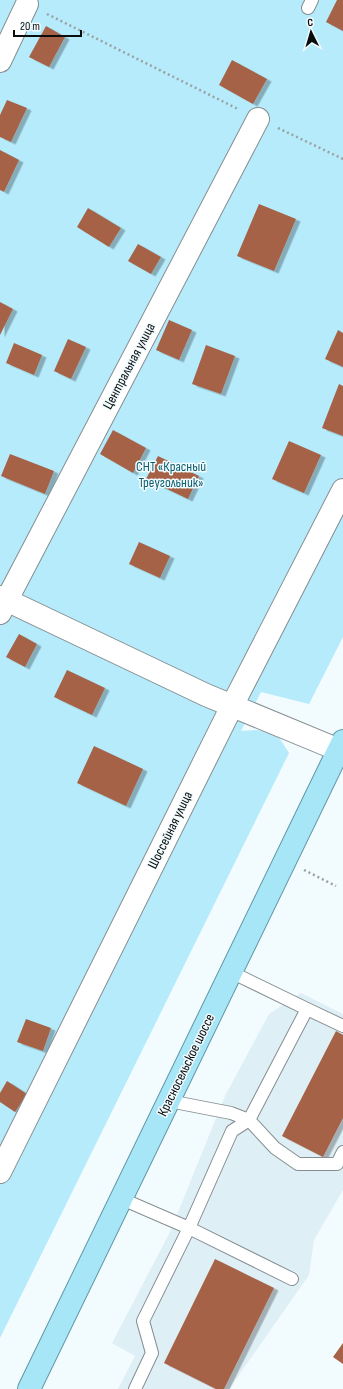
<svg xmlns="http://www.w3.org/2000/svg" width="343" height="1389" font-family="'Sofia Sans Condensed',sans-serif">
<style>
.built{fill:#deeff5}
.green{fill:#b5ebfb}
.building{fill:#a66247;filter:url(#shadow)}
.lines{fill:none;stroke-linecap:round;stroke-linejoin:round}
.service-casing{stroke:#868e91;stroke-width:14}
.minor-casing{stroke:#868e91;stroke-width:24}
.trunk-casing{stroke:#6196a4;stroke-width:24}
.path{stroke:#9ba1a4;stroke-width:2.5;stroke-dasharray:2 3;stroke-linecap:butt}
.service{stroke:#fff;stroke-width:12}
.minor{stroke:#fff;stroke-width:22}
.trunk{stroke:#a6e6f7;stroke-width:22}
.labels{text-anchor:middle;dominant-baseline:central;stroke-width:3;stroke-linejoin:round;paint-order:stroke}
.street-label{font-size:14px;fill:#0a0d0e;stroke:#f2fbfe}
.park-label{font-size:14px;fill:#0d5f70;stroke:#f2fbfe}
</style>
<defs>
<filter id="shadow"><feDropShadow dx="4.5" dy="2.5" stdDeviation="0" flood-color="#0004"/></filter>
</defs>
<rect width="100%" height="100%" fill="#f2fbfe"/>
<path class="built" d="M301,993L343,1014V1190L314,1240L309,1275L229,1389H118L135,1356L112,1343L170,1232L225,1096L269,1014Z"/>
<path class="green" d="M0,0H343V637L309,704L261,692L241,731L256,730L276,733L289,753L0,1338Z"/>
<path class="building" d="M337,0H343V31L326,22Z
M46,26L65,37L49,67L29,57Z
M232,60L267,79L253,104L219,85Z
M7,100L27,108L11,142L0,137V115Z
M0,150L19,160L4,192L0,190Z
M259,204L296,219L274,271L237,256Z
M88,208L121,228L109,247L77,227Z
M138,244L161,257L151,274L128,261Z
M0,302L13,309L0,335Z
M169,320L192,330L179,360L156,350Z
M338,330L343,333V367L325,359Z
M68,339L86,347L71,379L54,371Z
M14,343L42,355L34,375L6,363Z
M206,345L235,356L221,394L192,384Z
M339,384L343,386V436L322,428Z
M113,430L146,448L133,473L100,454Z
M289,441L321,455L304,493L272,479Z
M10,454L54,471L45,494L1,476Z
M158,456L199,476L188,499L146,479Z
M139,542L170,556L160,578L129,564Z
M19,634L37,644L25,667L6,657Z
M67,670L105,688L92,715L54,697Z
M94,746L143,769L126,806L77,783Z
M26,1019L51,1028L43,1051L17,1042Z
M336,1031L343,1035V1118L323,1157L282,1136Z
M7,1081L27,1094L15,1112L0,1102V1093Z
M215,1259L274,1288L224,1389H216L164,1363Z
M343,1343V1364L333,1357Z"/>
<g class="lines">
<defs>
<path id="service" d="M308,8L312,0
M307,1009L343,1026
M169,1101L231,1113L249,1120L307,1009L231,972
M122,1199L189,1228L292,1279
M135,1389L152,1353L143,1321L189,1228L232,1131L249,1120L275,1148L298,1164H337L343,1152"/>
<path id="minor" d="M0,61L27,4
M0,597L206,695L339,750
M0,613L258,119
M0,1172L232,706L343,490"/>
<path id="trunk" d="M29,1389L343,741"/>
</defs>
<use href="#service" class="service-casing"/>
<use href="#minor" class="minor-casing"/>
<use href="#trunk" class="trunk-casing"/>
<path class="path" d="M47,14L238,109
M278,128L343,159
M304,870L336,886"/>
<use href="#service" class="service"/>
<use href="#minor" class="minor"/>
<use href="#trunk" class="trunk"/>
</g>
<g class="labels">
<g class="street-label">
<text transform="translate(129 366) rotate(-62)">Центральная улица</text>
<text transform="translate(170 830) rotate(-64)">Шоссейная улица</text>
<text transform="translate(186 1065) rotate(-64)">Красносельское шоссе</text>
</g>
<g class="park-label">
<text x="171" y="466">СНТ «Красный<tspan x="171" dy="16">Треугольник»</tspan></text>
</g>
</g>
<g transform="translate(311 32) rotate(355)" stroke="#f2fbfe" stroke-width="3" paint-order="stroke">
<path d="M0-3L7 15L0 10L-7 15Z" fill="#0a0d0e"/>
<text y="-6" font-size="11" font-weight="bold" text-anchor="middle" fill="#0a0d0e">С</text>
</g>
<path d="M14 30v6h67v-6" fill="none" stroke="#0a0d0e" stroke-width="2"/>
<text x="20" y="30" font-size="12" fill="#0a0d0e" stroke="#f2fbfe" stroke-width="3" paint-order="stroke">20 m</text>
</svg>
